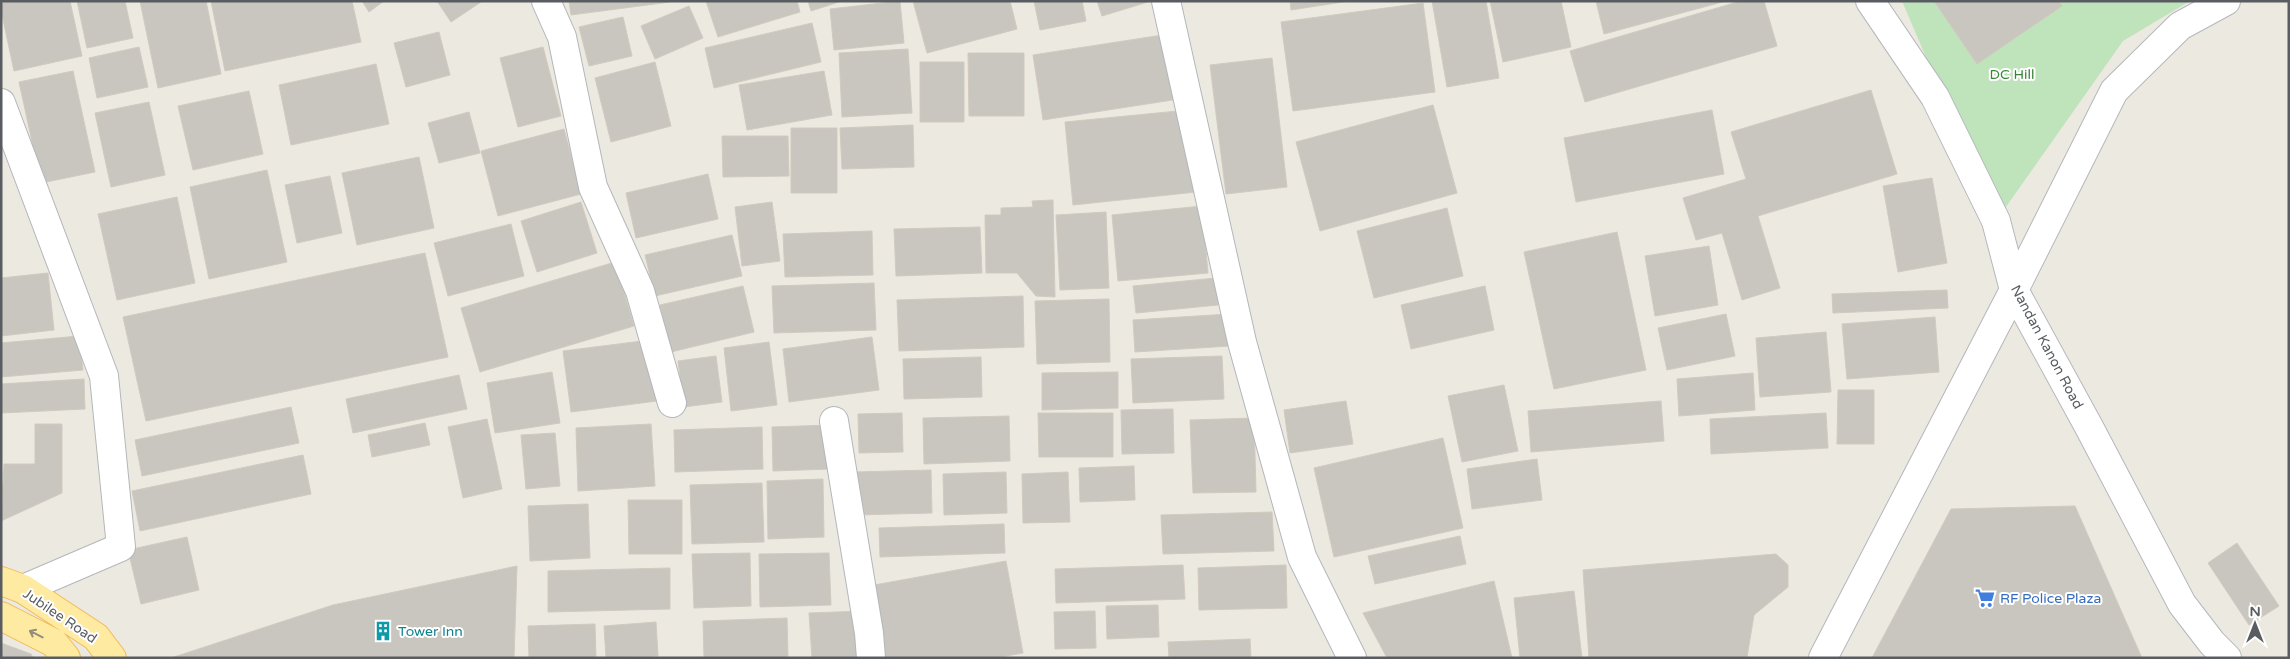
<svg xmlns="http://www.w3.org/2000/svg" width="2290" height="659" font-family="'Varela Round',sans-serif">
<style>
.green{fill:#bfe4bc}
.building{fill:#c9c5bf;stroke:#d1cabf}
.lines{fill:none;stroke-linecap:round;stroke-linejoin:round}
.minor-casing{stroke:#b3b7bb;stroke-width:30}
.tertiary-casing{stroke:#b3b7bb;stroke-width:30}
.secondary-casing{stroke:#b4b8bd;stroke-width:30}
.primary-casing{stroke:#f1ba55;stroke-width:30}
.minor{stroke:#fff;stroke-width:28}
.tertiary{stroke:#fff;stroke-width:28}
.secondary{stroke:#fff;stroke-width:28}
.primary{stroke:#ffeaa2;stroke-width:28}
.oneway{stroke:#938e78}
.labels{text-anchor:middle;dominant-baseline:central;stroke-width:4;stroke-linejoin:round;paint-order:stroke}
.park-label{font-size:14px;fill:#368435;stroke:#fff}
.street-label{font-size:14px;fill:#595d61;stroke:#fff}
.shop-label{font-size:14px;fill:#366cbe;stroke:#fff;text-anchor:start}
.culture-label{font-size:14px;fill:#0d838f;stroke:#fff;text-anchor:start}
</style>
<rect width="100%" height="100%" fill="#ece9e0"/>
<path class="green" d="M1902,1H2190L2123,41L1996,221Z"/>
<path class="building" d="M1,1H70L82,56L14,71L1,10Z
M77,1H125L133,38L87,48Z
M140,1H206L221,74L158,88Z
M211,1H352L361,42L225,71Z
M362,1H384L369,12Z
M437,1H480L481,2L451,22Z
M569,1H670V2L571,15Z
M706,1H797L800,12L718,37Z
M808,1H842L811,11Z
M900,1L904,43L834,50L830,9Z
M913,1H1010L1017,29L927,53Z
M1034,1H1082L1086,21L1040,30Z
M1097,1H1151L1102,16Z
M1290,1H1349L1291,10Z
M1432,1H1486L1499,78L1447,87Z
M1490,1H1561L1571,47L1503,62Z
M1596,1H1726L1604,34Z
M1741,1H1764L1777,46L1585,102L1570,51Z
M1934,1H2059L2062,6L1977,64Z
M1423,3L1435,92L1293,111L1281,22Z
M689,6L703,38L655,59L641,26Z
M623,17L632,56L589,66L579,27Z
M812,23L821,62L714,88L705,48Z
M439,32L450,75L406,87L394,43Z
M1169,34L1179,99L1043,120L1033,55Z
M139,47L148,87L97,98L89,58Z
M543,47L561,116L518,127L500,58Z
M908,49L912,113L842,117L839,53Z
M968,53H1024V116H969Z
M1272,58L1287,187L1226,194L1210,65Z
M655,62L671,126L611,142L595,78Z
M920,62H964V122H920Z
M376,64L389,124L291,145L279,85Z
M73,71L95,172L41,183L19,82Z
M824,71L832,115L747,130L739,85Z
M1871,90L1897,174L1758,216L1780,288L1742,300L1722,233L1696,240L1683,198L1746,179L1731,132Z
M249,91L263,154L193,170L178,106Z
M149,102L165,175L111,187L95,113Z
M1433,105L1457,193L1320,231L1296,142Z
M1188,110L1196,192L1073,205L1065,122Z
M1712,110L1724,174L1576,202L1564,138Z
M469,112L480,153L439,163L428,123Z
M913,125L914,167L842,169L840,128Z
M791,128H837V193H791Z
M564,129L581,194L498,216L481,151Z
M722,136H788L789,176L723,177Z
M419,157L434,228L357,245L342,173Z
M267,170L287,262L209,279L190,187Z
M708,174L718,219L636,238L626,193Z
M330,176L342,233L297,243L285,185Z
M1932,178L1947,263L1898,272L1883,186Z
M177,197L195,283L117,300L98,214Z
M1053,200L1055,297L1036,296L1017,273H986L985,215H1001V208L1033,207L1032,201Z
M581,202L597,253L537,272L521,221Z
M772,202L780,261L742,266L735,207Z
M1202,206L1208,273L1118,281L1112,215Z
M1447,208L1463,276L1374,298L1357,231Z
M1106,212L1109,288L1060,290L1056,215Z
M511,224L524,276L448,296L434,243Z
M980,227L982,273L896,276L894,229Z
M872,231L873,275L785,277L783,234Z
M1617,232L1646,370L1554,389L1524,252Z
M732,235L742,276L655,296L645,255Z
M1709,246L1718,305L1655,316L1645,256Z
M425,253L448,357L146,421L123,317Z
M615,262L634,326L480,372L461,308Z
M48,273L54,330L1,336V278Z
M1216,278L1218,305L1136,313L1133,286Z
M874,283L876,330L774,333L772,286Z
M743,286L754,332L671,352L660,305Z
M1485,286L1494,330L1411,349L1401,305Z
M1947,290L1948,308L1833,313L1832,294Z
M1023,296L1024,347L899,351L897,300Z
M1109,299L1110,362L1037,364L1035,301Z
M1229,314L1230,346L1135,352L1133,320Z
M1726,314L1735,356L1667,370L1658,328Z
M1935,317L1939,372L1847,379L1842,324Z
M1826,332L1831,392L1760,397L1756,338Z
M79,336L83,370L1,377V343Z
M872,337L879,390L789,402L783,349Z
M650,340L657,401L571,412L563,351Z
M769,342L777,405L731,411L724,348Z
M716,356L722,402L684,407L678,361Z
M1222,356L1224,399L1133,403L1131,359Z
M981,357L982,397L904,399L903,359Z
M552,372L560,423L495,433L487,383Z
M1118,372V408L1042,410V373Z
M1753,373L1755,410L1679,416L1677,379Z
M459,375L467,409L353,433L346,399Z
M84,379L85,409L1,413V384Z
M1504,385L1518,451L1462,462L1448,396Z
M1838,390H1874V444H1837Z
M1346,401L1353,444L1290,453L1284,410Z
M1661,401L1664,441L1531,452L1528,411Z
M291,407L299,443L142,476L135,440Z
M1173,409L1174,453L1122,454L1121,410Z
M902,413L903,452L859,453L858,414Z
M1038,413H1113V457H1039Z
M1826,413L1828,448L1711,454L1710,419Z
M1009,416L1010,461L924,464L923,418Z
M1254,418L1256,492L1193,493L1190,420Z
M487,419L502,489L463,498L448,427Z
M425,423L430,445L372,457L368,435Z
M35,424H62V493L1,521L4,464H35Z
M651,424L655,486L578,491L576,428Z
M830,425L831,469L773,471L772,427Z
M762,427L763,469L675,472L674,430Z
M555,433L560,486L526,489L521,435Z
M1443,438L1463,528L1334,557L1314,468Z
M303,455L311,494L140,531L132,491Z
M1537,459L1542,500L1472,509L1467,469Z
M1134,466L1135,500L1080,502L1079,468Z
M931,470L932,513L857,515L855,472Z
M1006,472L1007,513L944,515L943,474Z
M1068,472L1070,522L1023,523L1022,474Z
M823,479L824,537L768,539L767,481Z
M762,483L764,542L692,544L690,485Z
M628,500H682V554H629Z
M588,504L590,558L530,561L528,506Z
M2075,506L2142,658H1872L1951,509Z
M1272,512L1274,551L1163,554L1161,515Z
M1004,524L1005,553L880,557L879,528Z
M1460,536L1466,564L1375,584L1368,556Z
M187,537L199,590L141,604L128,550Z
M2237,543L2279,606L2249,625L2208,563Z
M750,553L751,606L694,608L692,554Z
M829,553L831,605L760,607L759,554Z
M1776,554L1788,565V587L1754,615L1747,657L1589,658L1583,570Z
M1006,561L1023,653L995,658H882L869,586Z
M1183,565L1185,599L1056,603L1055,569Z
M1286,565L1287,608L1199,610L1198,568Z
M517,566L514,658H171L333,605Z
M670,568V609L548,612V571Z
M1494,581L1512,658H1387L1363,613Z
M1574,591L1582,658H1520L1514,598Z
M1158,605L1159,637L1107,639L1106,606Z
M864,611L867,658H812L809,613Z
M1095,611L1096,648L1055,649L1054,612Z
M787,618L788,658H704L703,621Z
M656,622L658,656L606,658L604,626Z
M595,624L596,658H529L528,626Z
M1250,639L1251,658H1169L1168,642Z
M1,643L31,654L33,658H1Z"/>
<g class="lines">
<defs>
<path id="minor" d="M546,1L562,37L593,187L640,291L672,403
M1166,1L1242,342L1302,557L1352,658
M1,103L104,376L121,547L23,589
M834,421L869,633L871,658"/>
<path id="tertiary" d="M1823,658L2014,290"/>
<path id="secondary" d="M1870,1L1935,97L1996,221L2014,290L2089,427L2182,604L2212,643L2227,658
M2014,290L2114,91L2180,26L2226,1"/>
<path id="primary" d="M1,581L23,589L96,637L112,658
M1,616L54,643L66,658"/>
</defs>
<use href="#minor" class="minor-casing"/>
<use href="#tertiary" class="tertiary-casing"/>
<use href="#secondary" class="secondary-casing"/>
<use href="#primary" class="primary-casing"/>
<use href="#minor" class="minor"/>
<use href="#tertiary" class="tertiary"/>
<use href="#secondary" class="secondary"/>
<use href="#primary" class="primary"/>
</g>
<defs><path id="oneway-shaft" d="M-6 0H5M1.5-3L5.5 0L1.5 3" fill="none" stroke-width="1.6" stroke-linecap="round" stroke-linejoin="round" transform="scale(1.25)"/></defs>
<use class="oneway" href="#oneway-shaft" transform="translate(36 634) rotate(-153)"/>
<defs>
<symbol id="supermarket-bare" viewBox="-9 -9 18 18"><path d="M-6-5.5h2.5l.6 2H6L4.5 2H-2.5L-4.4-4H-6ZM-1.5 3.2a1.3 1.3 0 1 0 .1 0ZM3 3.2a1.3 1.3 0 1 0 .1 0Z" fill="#3f7fe0" stroke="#fff" stroke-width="2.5" paint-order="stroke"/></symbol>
<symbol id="building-bare" viewBox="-9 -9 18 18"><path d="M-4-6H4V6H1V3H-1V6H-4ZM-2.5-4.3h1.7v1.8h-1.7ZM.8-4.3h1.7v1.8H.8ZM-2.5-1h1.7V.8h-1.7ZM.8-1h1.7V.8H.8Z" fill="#0f9aa8" stroke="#fff" stroke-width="2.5" paint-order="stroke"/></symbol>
</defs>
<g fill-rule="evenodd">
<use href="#supermarket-bare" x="1971" y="584" width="28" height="28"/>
<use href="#building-bare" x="369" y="617" width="28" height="28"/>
</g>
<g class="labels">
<g class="park-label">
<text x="2012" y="74">DC Hill</text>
</g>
<g class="street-label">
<text transform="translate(2047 347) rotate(62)">Nandan Kanon Road</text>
<text transform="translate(60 616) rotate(34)">Jubilee Road</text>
</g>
<g class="shop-label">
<text x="2000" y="598">RF Police Plaza</text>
</g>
<g class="culture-label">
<text x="398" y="631">Tower Inn</text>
</g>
</g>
<rect width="2290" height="659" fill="none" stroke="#595d61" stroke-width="5"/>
<g transform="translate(2255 624)" stroke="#ffffff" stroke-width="4" paint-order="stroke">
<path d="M0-4L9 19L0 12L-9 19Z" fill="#595d61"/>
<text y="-8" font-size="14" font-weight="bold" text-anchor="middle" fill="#595d61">N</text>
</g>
</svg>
